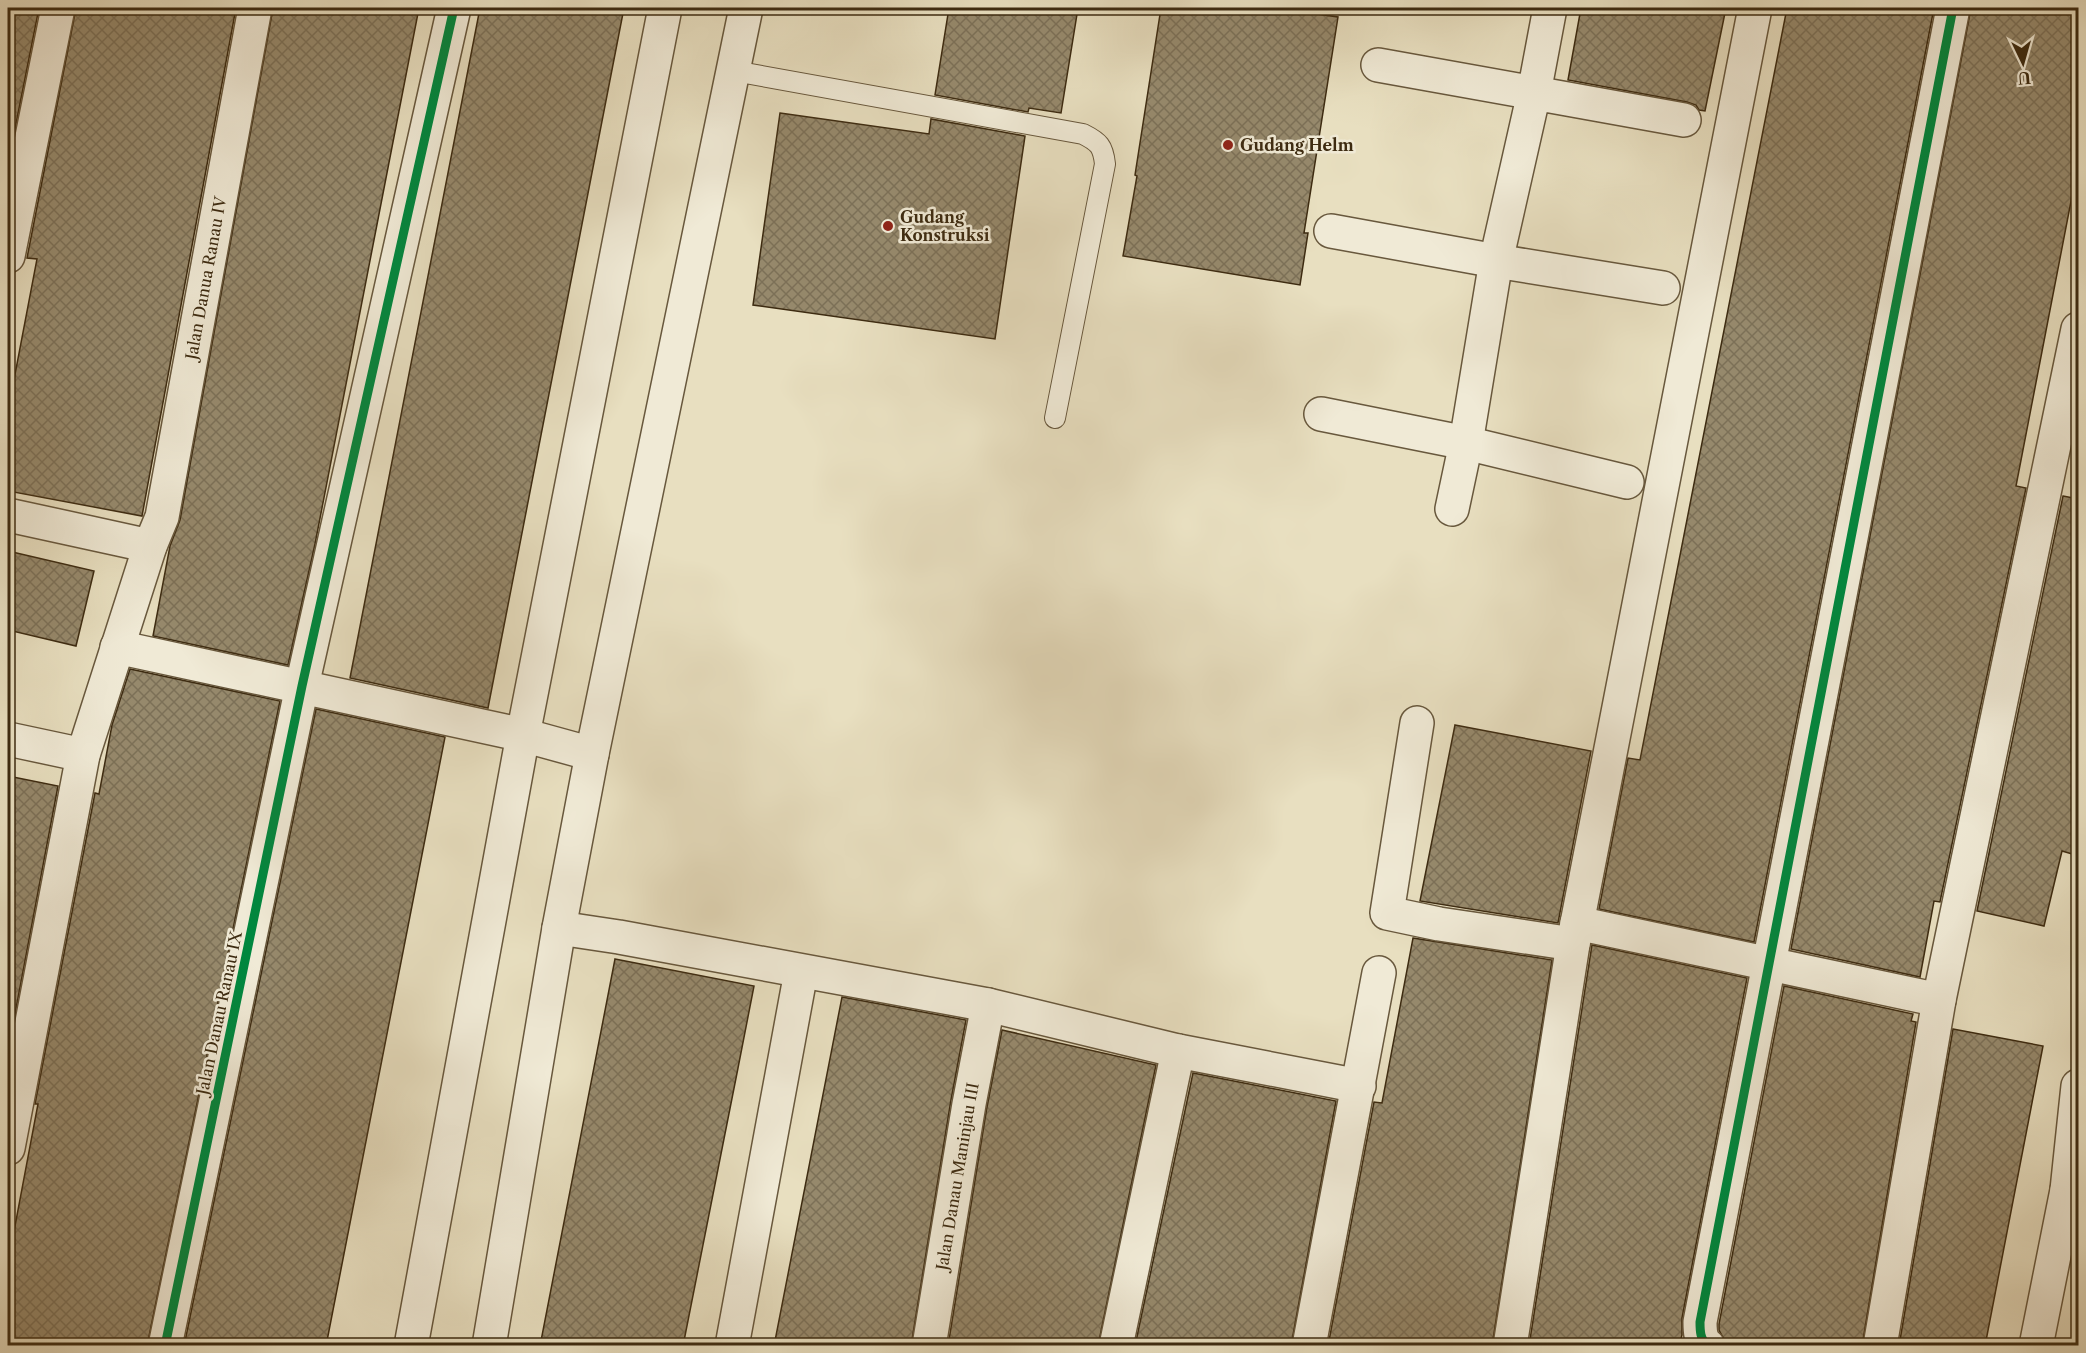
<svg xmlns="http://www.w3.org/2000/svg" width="2086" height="1353" font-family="'Libre Caslon Text',serif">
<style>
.building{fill:url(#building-cross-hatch);stroke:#3d2b11;stroke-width:1.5}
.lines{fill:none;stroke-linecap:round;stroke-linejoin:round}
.service-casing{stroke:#68583d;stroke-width:22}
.minor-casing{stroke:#68583d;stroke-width:36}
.service{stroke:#f0ead6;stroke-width:20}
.minor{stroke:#f0ead6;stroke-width:33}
.cycleway-casing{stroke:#f0ead6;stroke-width:13}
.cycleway{stroke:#00873e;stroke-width:9}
.poi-dot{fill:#8f2418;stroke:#f0ead6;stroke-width:2}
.labels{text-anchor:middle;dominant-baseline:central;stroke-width:5;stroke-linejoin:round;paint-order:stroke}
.poi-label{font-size:16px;font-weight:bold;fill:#3d2b11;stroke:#f0ead6;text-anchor:start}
.street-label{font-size:16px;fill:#3d2b11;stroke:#f0ead6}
</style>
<defs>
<pattern id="building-cross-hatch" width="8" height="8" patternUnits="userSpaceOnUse" patternTransform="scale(1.5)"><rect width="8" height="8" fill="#96896c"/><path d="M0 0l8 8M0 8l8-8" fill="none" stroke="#7c7057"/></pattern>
</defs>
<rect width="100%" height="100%" fill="#e8dfc0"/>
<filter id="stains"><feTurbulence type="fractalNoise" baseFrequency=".00333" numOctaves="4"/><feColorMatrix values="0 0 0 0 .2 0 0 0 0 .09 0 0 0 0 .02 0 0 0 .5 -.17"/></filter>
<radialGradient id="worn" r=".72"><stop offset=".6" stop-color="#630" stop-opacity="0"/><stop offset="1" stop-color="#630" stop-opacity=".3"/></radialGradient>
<path class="building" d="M8,8H39L8,164Z
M76,8H236L142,516L8,491V411L37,259L27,258Z
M273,8H419L315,544L288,665L153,636L170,546L180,520Z
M480,8H624L488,708L350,678Z
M949,8H1078L1061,113L1029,108L1028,112L935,95Z
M1161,8H1273L1338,17L1304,233H1308L1300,285L1123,256L1137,176L1135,175Z
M1581,8H1726L1705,111L1699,110L1696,105L1687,102L1568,80Z
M1787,8H1934L1754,942L1599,909L1628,758L1640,760Z
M1971,8H2079V160L2016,486L2026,488L1940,902L1934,901L1920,977L1791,949Z
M780,113L929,134L931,119L1025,136L995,339L753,305Z
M2063,496L2079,499V856L2062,851L2044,926L1977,911Z
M8,551L94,571L76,646L8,630Z
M130,669L280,701L147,1346H8V1263L38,1104H35L95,793L99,794L112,725Z
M316,709L445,737L326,1346H184Z
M1455,725L1591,751L1558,923L1420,901Z
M8,776L58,786L8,1051Z
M1413,938L1552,960L1492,1346H1328L1374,1102L1382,1103Z
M1592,945L1747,978L1682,1318V1335L1679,1346H1529Z
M615,959L754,986L738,1068L683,1346H540Z
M1784,986L1913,1014L1911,1021L1916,1022L1862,1346H1739L1726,1343L1719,1330V1324Z
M842,997L966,1020L951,1100L911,1346H774Z
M1953,1029L2043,1046L1985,1346H1899Z
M1002,1030L1156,1065L1098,1346H948L987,1107Z
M1193,1073L1336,1101L1291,1346H1135Z"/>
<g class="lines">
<defs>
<path id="service" d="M734,71L1083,134C1099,142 1103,146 1105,164L1055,418"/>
<g id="minor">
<path d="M1378,65L1534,93L1550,8"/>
<path d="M1331,231L1496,261L1663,288"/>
<path d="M8,256L58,8"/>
<path d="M1321,414L1466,443L1627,482"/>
<path d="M1452,509L1466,443L1496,261L1534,93L1684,120"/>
<path d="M8,515L150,546"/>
<path d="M117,647L523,735L592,754"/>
<path d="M1417,723L1387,913L1439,924L1573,944"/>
<path d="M8,739L83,755"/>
<path d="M1577,923L1939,1000"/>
<path d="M559,928L619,937L988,1005L1178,1051L1359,1086"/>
<path id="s1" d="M8,1148L83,755L150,546L162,517L255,8"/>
<path d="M2067,1190L2078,1086"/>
<path d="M165,1346L302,686L454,8"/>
<path d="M411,1346L523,735L665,8"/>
<path d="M489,1346L559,928L592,754L746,8"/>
<path d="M732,1346L801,972"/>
<path id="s2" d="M929,1346L969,1104L988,1005"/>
<path d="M1116,1346L1178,1051"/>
<path d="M1309,1346L1379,973"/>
<path d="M1510,1346L1573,944L1755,8"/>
<path d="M1708,1346C1700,1340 1700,1330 1700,1322L1953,8"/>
<path d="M1880,1346L1939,1000L2078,329"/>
<path d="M2036,1346L2067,1190L2078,1182"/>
</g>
</defs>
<use href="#service" class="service-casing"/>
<use href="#minor" class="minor-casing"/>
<use href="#service" class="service"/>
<use href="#minor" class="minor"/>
<defs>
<path id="cycleway" d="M165,1346L302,686L454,8
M1708,1346C1700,1340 1700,1330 1700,1322L1953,8"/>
</defs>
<use href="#cycleway" class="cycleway-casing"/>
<use href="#cycleway" class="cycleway"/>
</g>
<g class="poi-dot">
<circle cx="1228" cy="145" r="6"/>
<circle cx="888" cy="226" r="6"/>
</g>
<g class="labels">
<g class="poi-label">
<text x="1240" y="145">Gudang Helm</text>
<text x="900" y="217">Gudang<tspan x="900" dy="18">Konstruksi</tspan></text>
</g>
<g class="street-label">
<text stroke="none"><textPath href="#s1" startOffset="894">Jalan Danua Ranau IV</textPath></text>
<text transform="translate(219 1013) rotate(-78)">Jalan Danau Ranau IX</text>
<text stroke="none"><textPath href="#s2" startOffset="172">Jalan Danau Maninjau III</textPath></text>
</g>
</g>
<rect width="2086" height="1353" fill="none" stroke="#e8dfc0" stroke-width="30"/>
<rect x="9" y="9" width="2068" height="1335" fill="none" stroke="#3d2b11" stroke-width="3"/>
<rect x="15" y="15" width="2056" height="1323" fill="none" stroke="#3d2b11" stroke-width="1.5"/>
<g transform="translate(2023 63) rotate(175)" stroke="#f0ead6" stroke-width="4.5" paint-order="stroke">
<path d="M0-4.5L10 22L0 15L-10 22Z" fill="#3d2b11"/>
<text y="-9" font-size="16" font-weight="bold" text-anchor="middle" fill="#3d2b11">U</text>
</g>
<rect width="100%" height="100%" filter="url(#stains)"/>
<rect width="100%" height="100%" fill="url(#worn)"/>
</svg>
